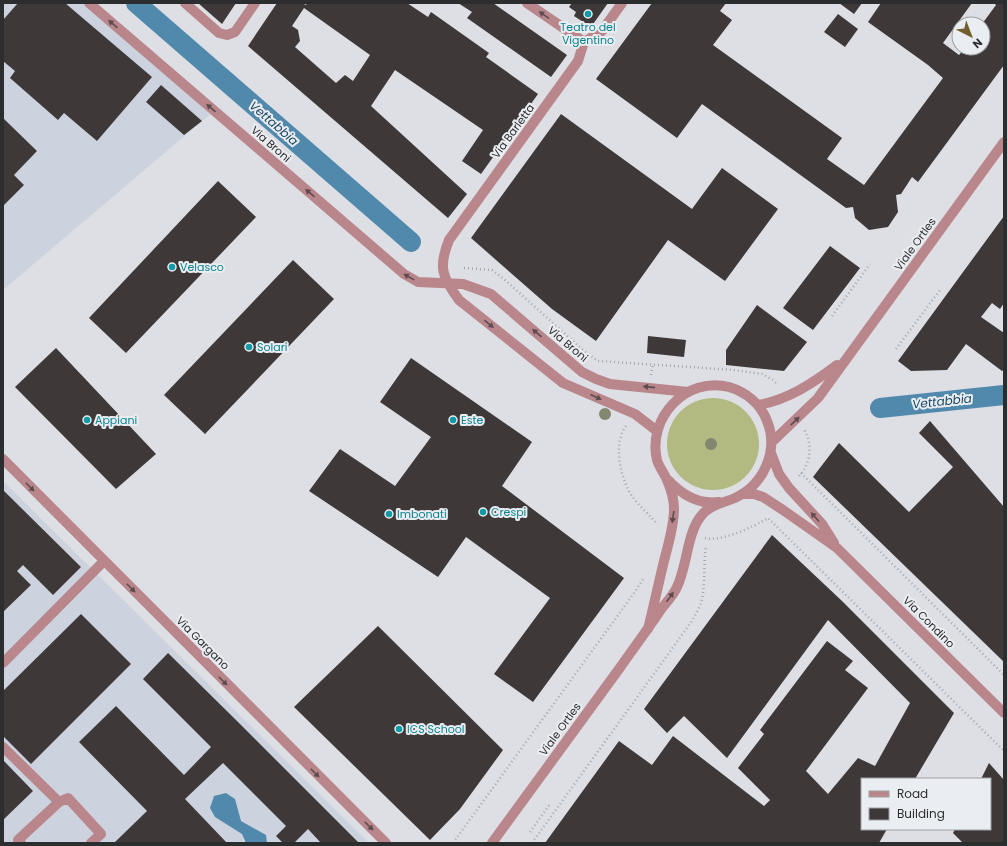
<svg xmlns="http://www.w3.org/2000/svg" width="1007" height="846" font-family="Poppins,sans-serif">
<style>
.built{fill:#ccd3de}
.green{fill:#b2b981}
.water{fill:#5189ad}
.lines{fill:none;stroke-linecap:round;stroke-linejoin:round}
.canal{stroke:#5189ad;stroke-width:20}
.building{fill:#3e3938;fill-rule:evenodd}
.path{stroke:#a5a7ab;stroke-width:2.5;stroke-dasharray:1 3;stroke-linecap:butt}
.minor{stroke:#b9868b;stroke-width:10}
.tree{fill:#848770}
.oneway{fill:#5d4c4f}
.culture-dot{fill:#0f9aa8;stroke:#eaedf1;stroke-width:1.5}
.labels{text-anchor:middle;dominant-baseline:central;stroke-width:4;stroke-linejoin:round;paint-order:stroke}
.culture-label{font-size:11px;fill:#0d838f;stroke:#eaedf1;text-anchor:start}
.street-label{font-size:11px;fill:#2c2d2f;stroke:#eaedf1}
.water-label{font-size:12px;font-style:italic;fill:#1b4863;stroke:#eaedf1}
</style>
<rect width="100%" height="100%" fill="#dddfe4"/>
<path class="built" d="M3,3H85L214,111L3,290Z
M3,481L369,843H3Z"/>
<path class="green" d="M667 444a46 46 0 1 1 92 0a46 46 0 1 1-92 0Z"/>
<path class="water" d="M226,793L235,799L241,821L266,835L267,843H246L242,834L215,817L210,808L214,796Z"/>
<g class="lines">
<path class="canal" d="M136,3L411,242
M880,408L1004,395"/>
</g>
<path class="building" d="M18,3H65L152,77L97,141L64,113L58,120L10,78L15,71L3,61V20Z
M198,3H236L222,24Z
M277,3H302L306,5L307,3H407L428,17L431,12L489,53L486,57L538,94L481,174L462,161L483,130L395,70L371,106L467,194L448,218L248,46ZM304,8L370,55L353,81L345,75L336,83L295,47L300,41L298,30L292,26Z
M458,3H493L567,55L551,77L467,18L472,12Z
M572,3H608L591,27L574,16L576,12L569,7Z
M652,3H726L720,11L732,20L713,45L842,138L827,159L864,185L943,78L928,65L868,22L881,3H972L943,43L959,55L965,48H983L982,24L996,5L994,3H1004V65L918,182L912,177L901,194L896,195L898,212L888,227L869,230L855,218L853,207L846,208L702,104L677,138L596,79Z
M839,3H862L854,14Z
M838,14L858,29L845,47L824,32Z
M161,85L202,121L184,135L146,102Z
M561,114L692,209L722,168L778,209L725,281L668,240L596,341L552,309L471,238Z
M3,118L37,151L14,175L24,185L3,206Z
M218,181L256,217L126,353L89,318Z
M1004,216V286L1003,288L1004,289V303L1000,309L992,303L981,317L1004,333V369L1002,371L966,344L947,370L911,371L898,361Z
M830,246L860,268L813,330L783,308Z
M293,260L334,299L205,434L164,395Z
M757,305L807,342L784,371L726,365V350Z
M648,336L686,340L684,357L647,353Z
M56,348L156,454L116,489L15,387Z
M411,358L532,442L502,486L624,578L533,702L494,674L550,598L466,537L438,577L309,491L340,449L395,486L431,437L380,402Z
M930,421L1004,507V662L813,477L839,443L909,512L953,467L919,433Z
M3,490L81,567L53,595L23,565L17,571L31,585L3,612Z
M772,535L842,601L954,713L915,779H862V829H887L879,843H545L619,741L652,765L673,736L764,806L770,800L776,806L738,768L764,734L760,730L827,641L853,661L845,670L868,688L806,771L828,794L858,758L875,766L910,703L828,620L727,758L684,716L667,733L644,709Z
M81,614L131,664L31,764L3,736V691Z
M378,626L503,750L460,809L430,840L294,707Z
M168,653L237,721L359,843H321L308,829L294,843H283L276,836L286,826L223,763L185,799L227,843H114L147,811L79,742L116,706L184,775L211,747L143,679Z
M3,760L33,791L3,820Z
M989,763L1004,780V843H963L953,833L955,829H990V779H981Z"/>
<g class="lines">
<path class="path" d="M464,268L492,270L505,280L584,351L598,361L735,370L762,374L773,380L777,384
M832,316L870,264
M896,349L940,290
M651,375L653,364
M626,426C614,442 619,471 628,489C632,498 640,506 647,513C651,517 654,521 658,524
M801,473L1004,675
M799,476C811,463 813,445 804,429
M705,538C722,542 753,527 768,518L1004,751
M530,832L550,804
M453,843L634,593L644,578
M532,843L692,621C695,615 699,609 701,603C706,585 703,565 706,546"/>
<path class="minor" d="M89,3L404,274L418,282L463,284L491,294L582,372L596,379L610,384L688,392
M185,3L219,33L227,35L235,32L255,3
M527,3L584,42
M622,3L602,31L584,42L578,61L449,240C438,267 442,277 459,300L563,383L635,414L657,431
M758,405C788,400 813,383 837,365
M772,442L818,398L1004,142
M771,453L779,474L789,488L822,524L834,543
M3,459L386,843
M668,480C681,494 699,505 719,502
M742,494H754L763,497L783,510L837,548L1004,713
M3,663L104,561
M3,747L59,802
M21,843L18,840L59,802L68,798L101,834L91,843
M492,843C534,785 576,727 619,669C633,649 648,629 662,608C667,602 674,594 677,587C687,567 687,533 701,516C709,505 723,503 735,498C764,485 779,450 767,421C761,404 746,392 729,387C686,376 647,418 657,460C659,467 664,473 667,480C671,489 674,499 674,509C674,525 669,542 665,557C659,581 654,605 648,629"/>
</g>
<g class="tree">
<circle cx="605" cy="414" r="6"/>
<circle cx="711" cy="444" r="6"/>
</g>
<defs><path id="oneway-solid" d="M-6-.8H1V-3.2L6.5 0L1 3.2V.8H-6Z"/></defs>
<g class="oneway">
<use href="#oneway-solid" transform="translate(544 15) rotate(-146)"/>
<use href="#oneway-solid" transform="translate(113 24) rotate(-139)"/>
<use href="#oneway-solid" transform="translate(211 108) rotate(-139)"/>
<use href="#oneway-solid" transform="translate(310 193) rotate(-139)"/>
<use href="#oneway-solid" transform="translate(409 277) rotate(-151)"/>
<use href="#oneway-solid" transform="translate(489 324) rotate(39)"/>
<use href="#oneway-solid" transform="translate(537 333) rotate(-139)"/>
<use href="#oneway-solid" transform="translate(649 387) rotate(-174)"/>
<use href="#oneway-solid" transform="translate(596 397) rotate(24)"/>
<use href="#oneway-solid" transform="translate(795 421) rotate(-43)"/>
<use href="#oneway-solid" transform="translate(30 487) rotate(45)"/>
<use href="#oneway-solid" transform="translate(673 517) rotate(98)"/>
<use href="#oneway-solid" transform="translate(815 517) rotate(-132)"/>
<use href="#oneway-solid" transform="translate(131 588) rotate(45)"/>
<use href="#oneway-solid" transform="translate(670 597) rotate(-55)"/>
<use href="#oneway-solid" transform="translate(223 681) rotate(45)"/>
<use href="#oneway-solid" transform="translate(315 773) rotate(45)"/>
<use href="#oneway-solid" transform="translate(369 826) rotate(45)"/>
</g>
<g class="culture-dot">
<circle cx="588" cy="14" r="4"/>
<circle cx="172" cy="267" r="4"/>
<circle cx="249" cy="347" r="4"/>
<circle cx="87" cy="420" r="4"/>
<circle cx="453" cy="420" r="4"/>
<circle cx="483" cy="512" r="4"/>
<circle cx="389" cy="514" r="4"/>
<circle cx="399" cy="729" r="4"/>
</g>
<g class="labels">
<g class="culture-label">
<text x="588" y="27" text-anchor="middle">Teatro del<tspan x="588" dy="13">Vigentino</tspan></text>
<text x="180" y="267">Velasco</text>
<text x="257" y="347">Solari</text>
<text x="95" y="420">Appiani</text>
<text x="461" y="420">Este</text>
<text x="491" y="512">Crespi</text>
<text x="397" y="514">Imbonati</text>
<text x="407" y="729">ICS School</text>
</g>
<g class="street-label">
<text transform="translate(513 131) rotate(-54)">Via Barletta</text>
<text transform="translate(271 144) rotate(41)">Via Broni</text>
<text transform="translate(915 244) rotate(-54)">Viale Ortles</text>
<text transform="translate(568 344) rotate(40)">Via Broni</text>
<text transform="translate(929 622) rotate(45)">Via Condino</text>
<text transform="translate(203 643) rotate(45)">Via Gargano</text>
<text transform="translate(560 729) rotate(-54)">Viale Ortles</text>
</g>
<g class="water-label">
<text transform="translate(274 123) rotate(41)">Vettabbia</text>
<text transform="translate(942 401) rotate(-6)">Vettabbia</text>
</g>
</g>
<rect width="1007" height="846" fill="none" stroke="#2c2d2f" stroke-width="8"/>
<rect x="861" y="778" width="130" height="52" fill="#eaedf1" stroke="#9ea0a3"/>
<rect x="869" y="791" width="20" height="6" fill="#b9868b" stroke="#9ea0a3"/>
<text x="897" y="798" font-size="12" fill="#2c2d2f">Road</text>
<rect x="869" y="808" width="20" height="12" fill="#3e3938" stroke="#9ea0a3"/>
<text x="897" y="818" font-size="12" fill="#2c2d2f">Building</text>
<g transform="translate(971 36) rotate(138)"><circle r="19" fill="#eaedf1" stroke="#9ea0a3"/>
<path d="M0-3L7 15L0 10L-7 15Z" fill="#725f2e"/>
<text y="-6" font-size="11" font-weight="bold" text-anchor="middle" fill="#2c2d2f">N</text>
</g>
</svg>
